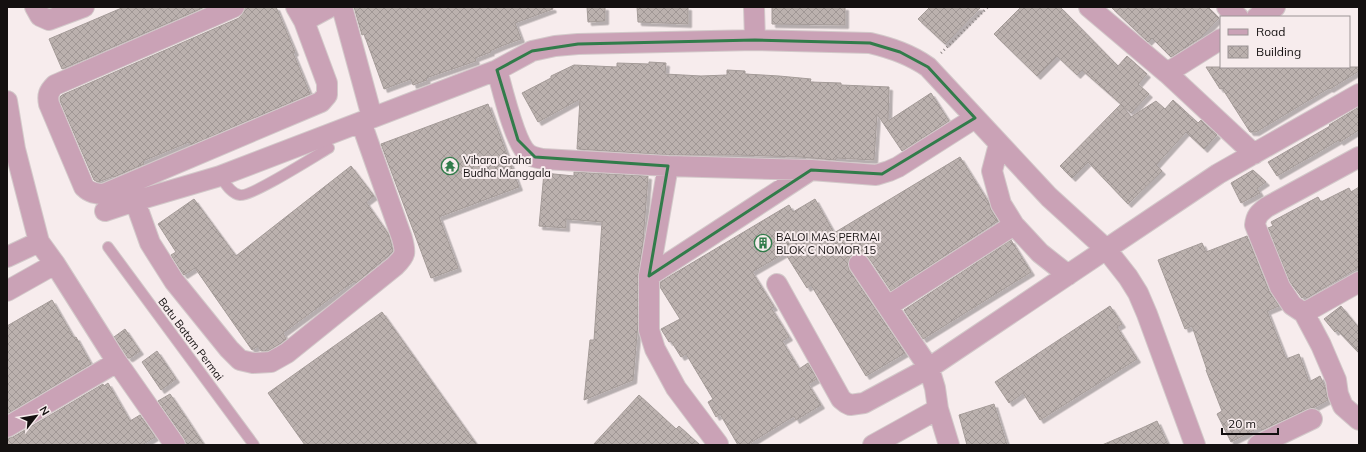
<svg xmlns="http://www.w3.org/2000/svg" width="1366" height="452" font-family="Mulish,sans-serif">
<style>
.building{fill:url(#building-cross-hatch);stroke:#a49b98;filter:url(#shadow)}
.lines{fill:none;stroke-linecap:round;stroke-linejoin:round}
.lane-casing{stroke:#d3c9ca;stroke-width:12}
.street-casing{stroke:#d3c9ca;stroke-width:22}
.path{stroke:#8a8282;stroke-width:2.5;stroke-dasharray:1 3;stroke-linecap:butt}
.lane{stroke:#caa2b6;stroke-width:10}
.street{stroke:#caa2b6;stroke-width:20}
.marked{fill:none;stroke:#317c4a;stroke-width:3;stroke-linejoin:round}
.labels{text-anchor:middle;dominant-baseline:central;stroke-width:4;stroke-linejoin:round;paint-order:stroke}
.poi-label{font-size:11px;fill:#141010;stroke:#f7eced;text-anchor:start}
.street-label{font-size:11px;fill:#141010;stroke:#f7eced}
</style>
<defs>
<pattern id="building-cross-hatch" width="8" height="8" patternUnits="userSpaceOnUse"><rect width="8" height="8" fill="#bbb1ae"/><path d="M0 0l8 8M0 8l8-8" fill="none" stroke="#a09795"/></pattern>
<filter id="shadow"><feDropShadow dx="3.5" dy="3.5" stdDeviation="0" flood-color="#0004"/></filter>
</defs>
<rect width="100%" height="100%" fill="#f7eced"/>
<path class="building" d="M124,7H205L62,69L49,39Z
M245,7H276L295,52L293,53L310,94L191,145L189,142L143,161L144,164L114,177V176L98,182L94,180L60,101V97L62,95L239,18L243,13Z
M354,7H552L553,9L515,23L521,39L504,45L490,51L491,52L475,58L476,61L426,78L427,80L413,85L411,79L384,89L364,34L362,35Z
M587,7H605V21L588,22Z
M637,7H688V24L638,22Z
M772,7H845V25L772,24Z
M930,7H981L945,44L918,19Z
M1021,7H1060L1118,66L1127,56L1147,74L1138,84L1149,94L1131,113L1082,70L1077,75L1057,56L1037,76L994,34Z
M1111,7H1208L1219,18L1200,38L1171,57L1152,38L1148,42Z
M649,62L666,63L665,74L701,76L727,75V70L745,71V74L779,76L811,79L810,82L841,83V85L889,87L888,121L931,93L949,121L902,151L877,114L874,160L836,158V160L800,157L738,155H668L577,149L580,99L538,122L522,93L551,78V76L574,65L617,67V63L649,64Z
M1206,67H1359V71L1330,89L1329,88L1256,132H1250L1222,88L1220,89Z
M1173,100L1198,123L1201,120L1217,135L1204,149L1186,132L1156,165L1162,171L1128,204L1088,162L1072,178L1060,166L1121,104L1131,117L1156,101L1165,109Z
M488,104L519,187L439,217L458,268L431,278L381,144Z
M1359,107V130L1340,142L1339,140L1277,176L1268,162L1330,126L1329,125Z
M960,157L989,203L991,210L998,221L891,291L869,258L864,254L858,253L852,255L849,259L848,265L849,270L905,353L866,376L811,285L807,288L785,253L752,272L774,307L771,308L789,337L782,341L799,369L808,363L817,379L808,384L821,405L796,420L794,416L747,445H738L720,414L716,417L708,402L713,399L686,354L681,357L671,341L669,342L661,329L680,319L660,287V282L789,205L793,212L815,199L834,233Z
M351,166L374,196L366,202L389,235L393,251L387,257L356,283L355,281L343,289L283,333L286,339L281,343L268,351H261L258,346L252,350L195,268L184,275L183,274L171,255L176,252L158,224L194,199L236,256Z
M1253,170L1266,182L1257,188L1260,193L1241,203L1231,183Z
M574,172L648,176L643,242L638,276V323L633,380L584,400L590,340H594L602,222L566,219V228L539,226L544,173L574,176Z
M1359,187V267L1307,298L1305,296L1302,298L1290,282L1268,228L1273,226L1271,222L1318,197L1321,202L1349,188L1351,192Z
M1247,236L1269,291L1279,306L1267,311L1286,359L1299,354L1309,382L1320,376L1325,387L1328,400L1313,408L1307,409L1262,430L1260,427L1231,442L1217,414L1222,411L1206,370H1207L1192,326L1185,329L1158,260L1202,243L1206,252Z
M1011,240L1031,272L923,339L904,310Z
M52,300L74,338L76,337L91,364L7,414V326Z
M1110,306L1122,324L1117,327L1137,359L1040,420L1023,393L1009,403L995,382Z
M1341,306L1359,328V353L1337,330L1335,332L1324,319Z
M382,312L477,445H305L268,393Z
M125,329L140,351L130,358H128L114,337Z
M157,351L176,379L161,390L142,362Z
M108,383L130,421L140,415L155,437L142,445H7V438L13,437L103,384L104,386Z
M170,394L185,416L204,445H186L184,438L158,401Z
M639,395L676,429L679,426L700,445H593Z
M994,404L1007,445H967L959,415Z
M1157,421L1168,445H1102L1142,428Z"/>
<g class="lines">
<defs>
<path id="lane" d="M220,176C225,183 231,194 240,195C251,197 315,156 329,148
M108,247L254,445"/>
<path id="street" d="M35,7L40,16L49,20L84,7
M234,7L55,85C49,91 47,95 49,104L84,187C90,193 96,194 104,194L321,102L327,95V83L304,21L296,7
M342,7L372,117
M754,7L755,40
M1089,7L1167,73L1254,154
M1227,7L1238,17
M1257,17L1275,7
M304,21L330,7
M497,70C502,88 515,144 528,154C532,157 537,158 543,159L668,166L811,170L876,175L889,171L898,167L975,118
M1167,73L1221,39
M7,101L15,149L39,242L55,264L117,362L175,445
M999,144L992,171L1001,204L1014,225L1040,253L1068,275
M1359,157L1267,207C1259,213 1256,216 1255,225L1280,287L1292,305L1304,313L1321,345L1336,380L1338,394L1343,406L1359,420
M135,201L150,243L174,281L229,349L240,360L253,363L271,362L287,353L395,266C406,255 406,253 402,238L361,122
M105,211L135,201L220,176L497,70L532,51L555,46L578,44L755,40L870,43C891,48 910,54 928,67L1049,197L1106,249L1128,277L1138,293L1147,314L1195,445
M7,257L39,242
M859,264L929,368L935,388L938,409L949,445
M649,276L668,166
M777,284L841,399L846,403L850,405L864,403L929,368L1218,174L1359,94
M7,291L55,264
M888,306L1014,225
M1304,313L1359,282
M7,427L117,362
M718,444L676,388L655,349L649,330V276L811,170
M873,445L938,409
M1258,445L1312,419"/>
</defs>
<use href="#lane" class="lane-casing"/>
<use href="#street" class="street-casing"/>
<path class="path" d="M941,53L988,7"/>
<use href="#lane" class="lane"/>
<use href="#street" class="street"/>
</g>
<path class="marked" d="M755,40L870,43L900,52L928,67L975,118L882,174L811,170L649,276L668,166L535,157L518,140L497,70L532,51L578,44Z"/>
<defs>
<symbol id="temple-ring" viewBox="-11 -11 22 22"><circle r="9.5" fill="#f7eced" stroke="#317c4a" stroke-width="1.5"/><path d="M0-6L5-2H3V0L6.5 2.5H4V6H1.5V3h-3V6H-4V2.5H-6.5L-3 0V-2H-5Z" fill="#317c4a"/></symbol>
<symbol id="building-ring" viewBox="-11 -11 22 22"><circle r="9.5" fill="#f7eced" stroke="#317c4a" stroke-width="1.5"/><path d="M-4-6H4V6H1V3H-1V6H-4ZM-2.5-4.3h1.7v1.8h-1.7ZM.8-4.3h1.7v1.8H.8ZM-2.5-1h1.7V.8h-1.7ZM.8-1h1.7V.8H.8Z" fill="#317c4a"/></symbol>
</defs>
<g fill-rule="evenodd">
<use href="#temple-ring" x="440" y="156" width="20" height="20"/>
<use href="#building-ring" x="753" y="233" width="20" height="20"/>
</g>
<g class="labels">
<g class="poi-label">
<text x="463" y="160">Vihara Graha<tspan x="463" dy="13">Budha Manggala</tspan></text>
<text x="776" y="237">BALOI MAS PERMAI<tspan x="776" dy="13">BLOK C NOMOR 15</tspan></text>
</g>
<g class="street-label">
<text transform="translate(191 339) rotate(53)">Batu Batam Permai</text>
</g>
</g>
<rect width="1366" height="452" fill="none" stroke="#141010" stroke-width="16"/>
<rect x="1220" y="16" width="130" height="52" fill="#f7eced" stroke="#9c9495"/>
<rect x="1228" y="29" width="20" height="6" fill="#caa2b6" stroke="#9c9495"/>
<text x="1256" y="36" font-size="12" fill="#141010">Road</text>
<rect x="1228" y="46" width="20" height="12" fill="url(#building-cross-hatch)" stroke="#9c9495"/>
<text x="1256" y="56" font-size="12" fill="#141010">Building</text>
<g transform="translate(36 416) rotate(59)" stroke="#f7eced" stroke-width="3" paint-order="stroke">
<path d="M0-3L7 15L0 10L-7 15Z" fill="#141010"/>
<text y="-6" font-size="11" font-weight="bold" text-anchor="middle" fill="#141010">N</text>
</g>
<path d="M1222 428v6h56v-6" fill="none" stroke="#141010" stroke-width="2"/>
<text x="1228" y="428" font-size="12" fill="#141010" stroke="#f7eced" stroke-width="3" paint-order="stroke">20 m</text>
</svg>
